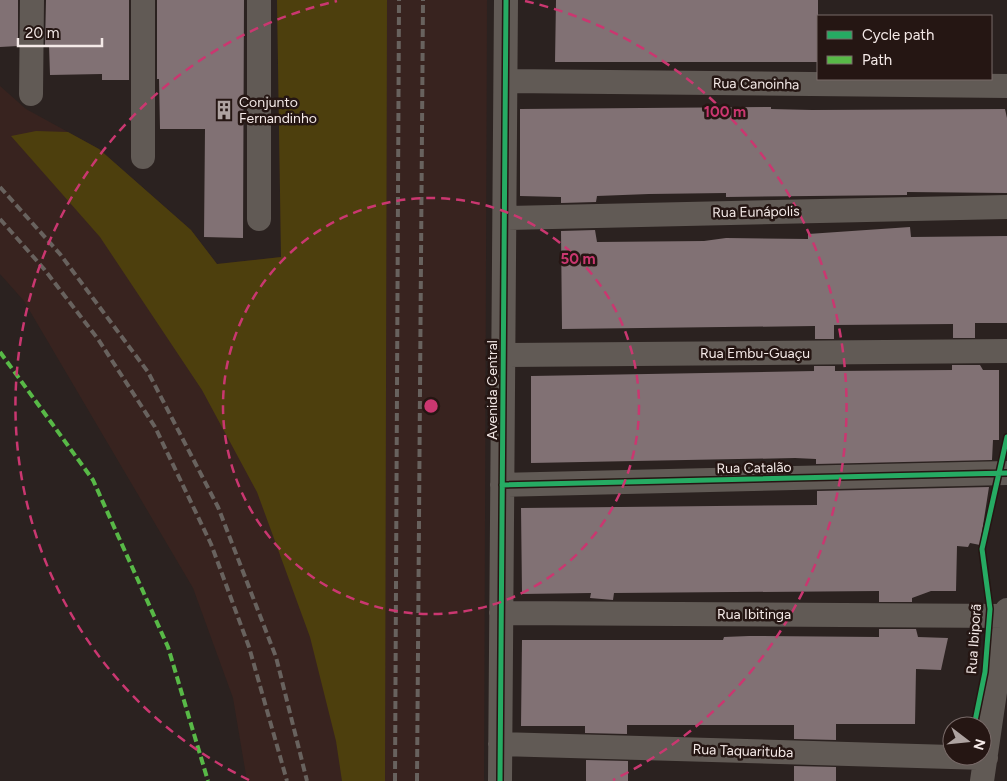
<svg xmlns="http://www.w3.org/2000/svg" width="1007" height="781" font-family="Figtree,sans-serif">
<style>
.built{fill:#38231f}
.green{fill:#4d3f0d}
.building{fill:#817174}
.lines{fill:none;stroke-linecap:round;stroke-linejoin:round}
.street{stroke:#615a55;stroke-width:24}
.rail{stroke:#68625e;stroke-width:4;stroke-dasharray:8 4;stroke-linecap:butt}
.quiet{stroke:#58b947;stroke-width:4;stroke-dasharray:8 4;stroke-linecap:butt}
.cycleway-casing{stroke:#251613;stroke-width:8}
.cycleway{stroke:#26ab63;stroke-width:5}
.ring{fill:none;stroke:#ca3770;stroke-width:2.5;stroke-dasharray:9 6}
.labels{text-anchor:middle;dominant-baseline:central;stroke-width:5;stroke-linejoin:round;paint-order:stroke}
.street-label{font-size:14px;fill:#f4e9e7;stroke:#251613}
.poi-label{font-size:14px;fill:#f4e9e7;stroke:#251613;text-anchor:start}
.centre{fill:#ca3770;stroke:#251613;stroke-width:2.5}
.ring-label{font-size:15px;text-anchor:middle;font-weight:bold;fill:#ca3770;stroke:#251613;stroke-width:5;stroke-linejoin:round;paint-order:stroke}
</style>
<rect width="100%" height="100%" fill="#2b2220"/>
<path class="built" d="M277,0H487L484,781H247L233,698L193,588L24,301L0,274V86L26,109L99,149L191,230L217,264L281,257Z"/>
<path class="green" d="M277,0H387L385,781H342L336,741L310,637L257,492L202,390L100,237L11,136L36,131L68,132L99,149L191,230L217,264L281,257Z"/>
<path class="building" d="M0,0H18V46L0,47Z
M46,0H129V80H102V74L50,75L49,45H45Z
M157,0H244L243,238L204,237L205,129H160L159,79H157Z
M556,0H818V62H555Z
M771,107V109L812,110L1005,109L1007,118V193L907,192V195L726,197V193L649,194L597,196L596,202L561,203V197L520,196V109Z
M910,227L911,237L1007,236V323H975V338H953V324L834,325V339H815V326L562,329L561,231L595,230L597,242L704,241L726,238L808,239V234Z
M952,365H980L983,370H999V440H993L992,460L816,464V459L795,458L531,463V376L814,371V366H835V371L952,370Z
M989,487L980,545L970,543L968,547L957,546L956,591H931L912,598V602H879V591L614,593L613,600L590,598L591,593L522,594L521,508L817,505V491Z
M879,629H916L918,637L948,638L941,670L916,669L915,724H836V740L794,739V725H627V734L585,733V726H521L522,640H723L724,637L749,636L879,637Z
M586,760L628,761V781H586Z
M794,766L836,767V781H794Z"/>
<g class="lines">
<path class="street" d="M143,0V157
M259,0V219
M506,81L1007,86
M31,94L32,0
M505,218L1007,207
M503,355L1007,351
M502,485L1007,473
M501,613L1006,616
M500,744L986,758
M500,781L506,0
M982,781L1007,610"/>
<path class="rail" d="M0,187L60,254L148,372L218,507L276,657L307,781
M0,219L44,269L98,339L155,427L211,544L249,647L287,781
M395,781L399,0
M417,781L423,0"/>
<path class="quiet" d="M0,352L93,480L168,647L208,781"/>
<defs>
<path id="cycleway" d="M502,485L1007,473
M974,726L985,672L990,609L982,549L1007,437
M500,781L506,0"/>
</defs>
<use href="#cycleway" class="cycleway-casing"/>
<use href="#cycleway" class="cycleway"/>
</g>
<g class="ring">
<circle cx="431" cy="406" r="208"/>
<path d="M249 780A416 416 0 0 1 337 1M525 1A416 416 0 0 1 613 780"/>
</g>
<defs>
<symbol id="building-bare" viewBox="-9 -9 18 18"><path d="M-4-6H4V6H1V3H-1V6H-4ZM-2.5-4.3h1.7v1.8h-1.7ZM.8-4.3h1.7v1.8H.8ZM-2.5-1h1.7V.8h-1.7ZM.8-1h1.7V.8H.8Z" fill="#aea3a1" stroke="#251613" stroke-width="2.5" paint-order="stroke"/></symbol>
</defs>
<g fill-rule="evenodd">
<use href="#building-bare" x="210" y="96" width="28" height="28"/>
</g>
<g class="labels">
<g class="street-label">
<text transform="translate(756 84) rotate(1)">Rua Canoinha</text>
<text transform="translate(756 212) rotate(-1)">Rua Eunápolis</text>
<text x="755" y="353">Rua Embu-Guaçu</text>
<text transform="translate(492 390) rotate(-90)">Avenida Central</text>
<text transform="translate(754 468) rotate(-1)">Rua Catalão</text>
<text x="754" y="614">Rua Ibitinga</text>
<text transform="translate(974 639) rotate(-86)">Rua Ibiporã</text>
<text transform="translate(743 751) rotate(2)">Rua Taquarituba</text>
</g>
<g class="poi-label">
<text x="239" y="102">Conjunto<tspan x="239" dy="16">Fernandinho</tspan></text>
</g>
</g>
<circle cx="431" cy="406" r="8" class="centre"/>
<g class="ring-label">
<text x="725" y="117">100 m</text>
<text x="578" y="264">50 m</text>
</g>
<rect x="817" y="15" width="175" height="65" fill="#251613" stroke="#786a68"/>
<rect x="827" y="31" width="25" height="8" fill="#26ab63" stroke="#786a68"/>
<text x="862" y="40" font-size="15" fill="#f4e9e7">Cycle path</text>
<rect x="827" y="56" width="25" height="8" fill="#58b947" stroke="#786a68"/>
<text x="862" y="65" font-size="15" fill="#f4e9e7">Path</text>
<g transform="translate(967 741) rotate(106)"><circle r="24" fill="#251613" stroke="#786a68"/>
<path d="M0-4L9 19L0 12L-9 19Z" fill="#aea3a1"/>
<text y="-8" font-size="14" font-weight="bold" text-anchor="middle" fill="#f4e9e7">N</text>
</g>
<path d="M18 38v8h84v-8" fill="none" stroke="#f4e9e7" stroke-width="2.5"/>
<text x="25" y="38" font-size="15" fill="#f4e9e7" stroke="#251613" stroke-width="4" paint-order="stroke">20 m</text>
</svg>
